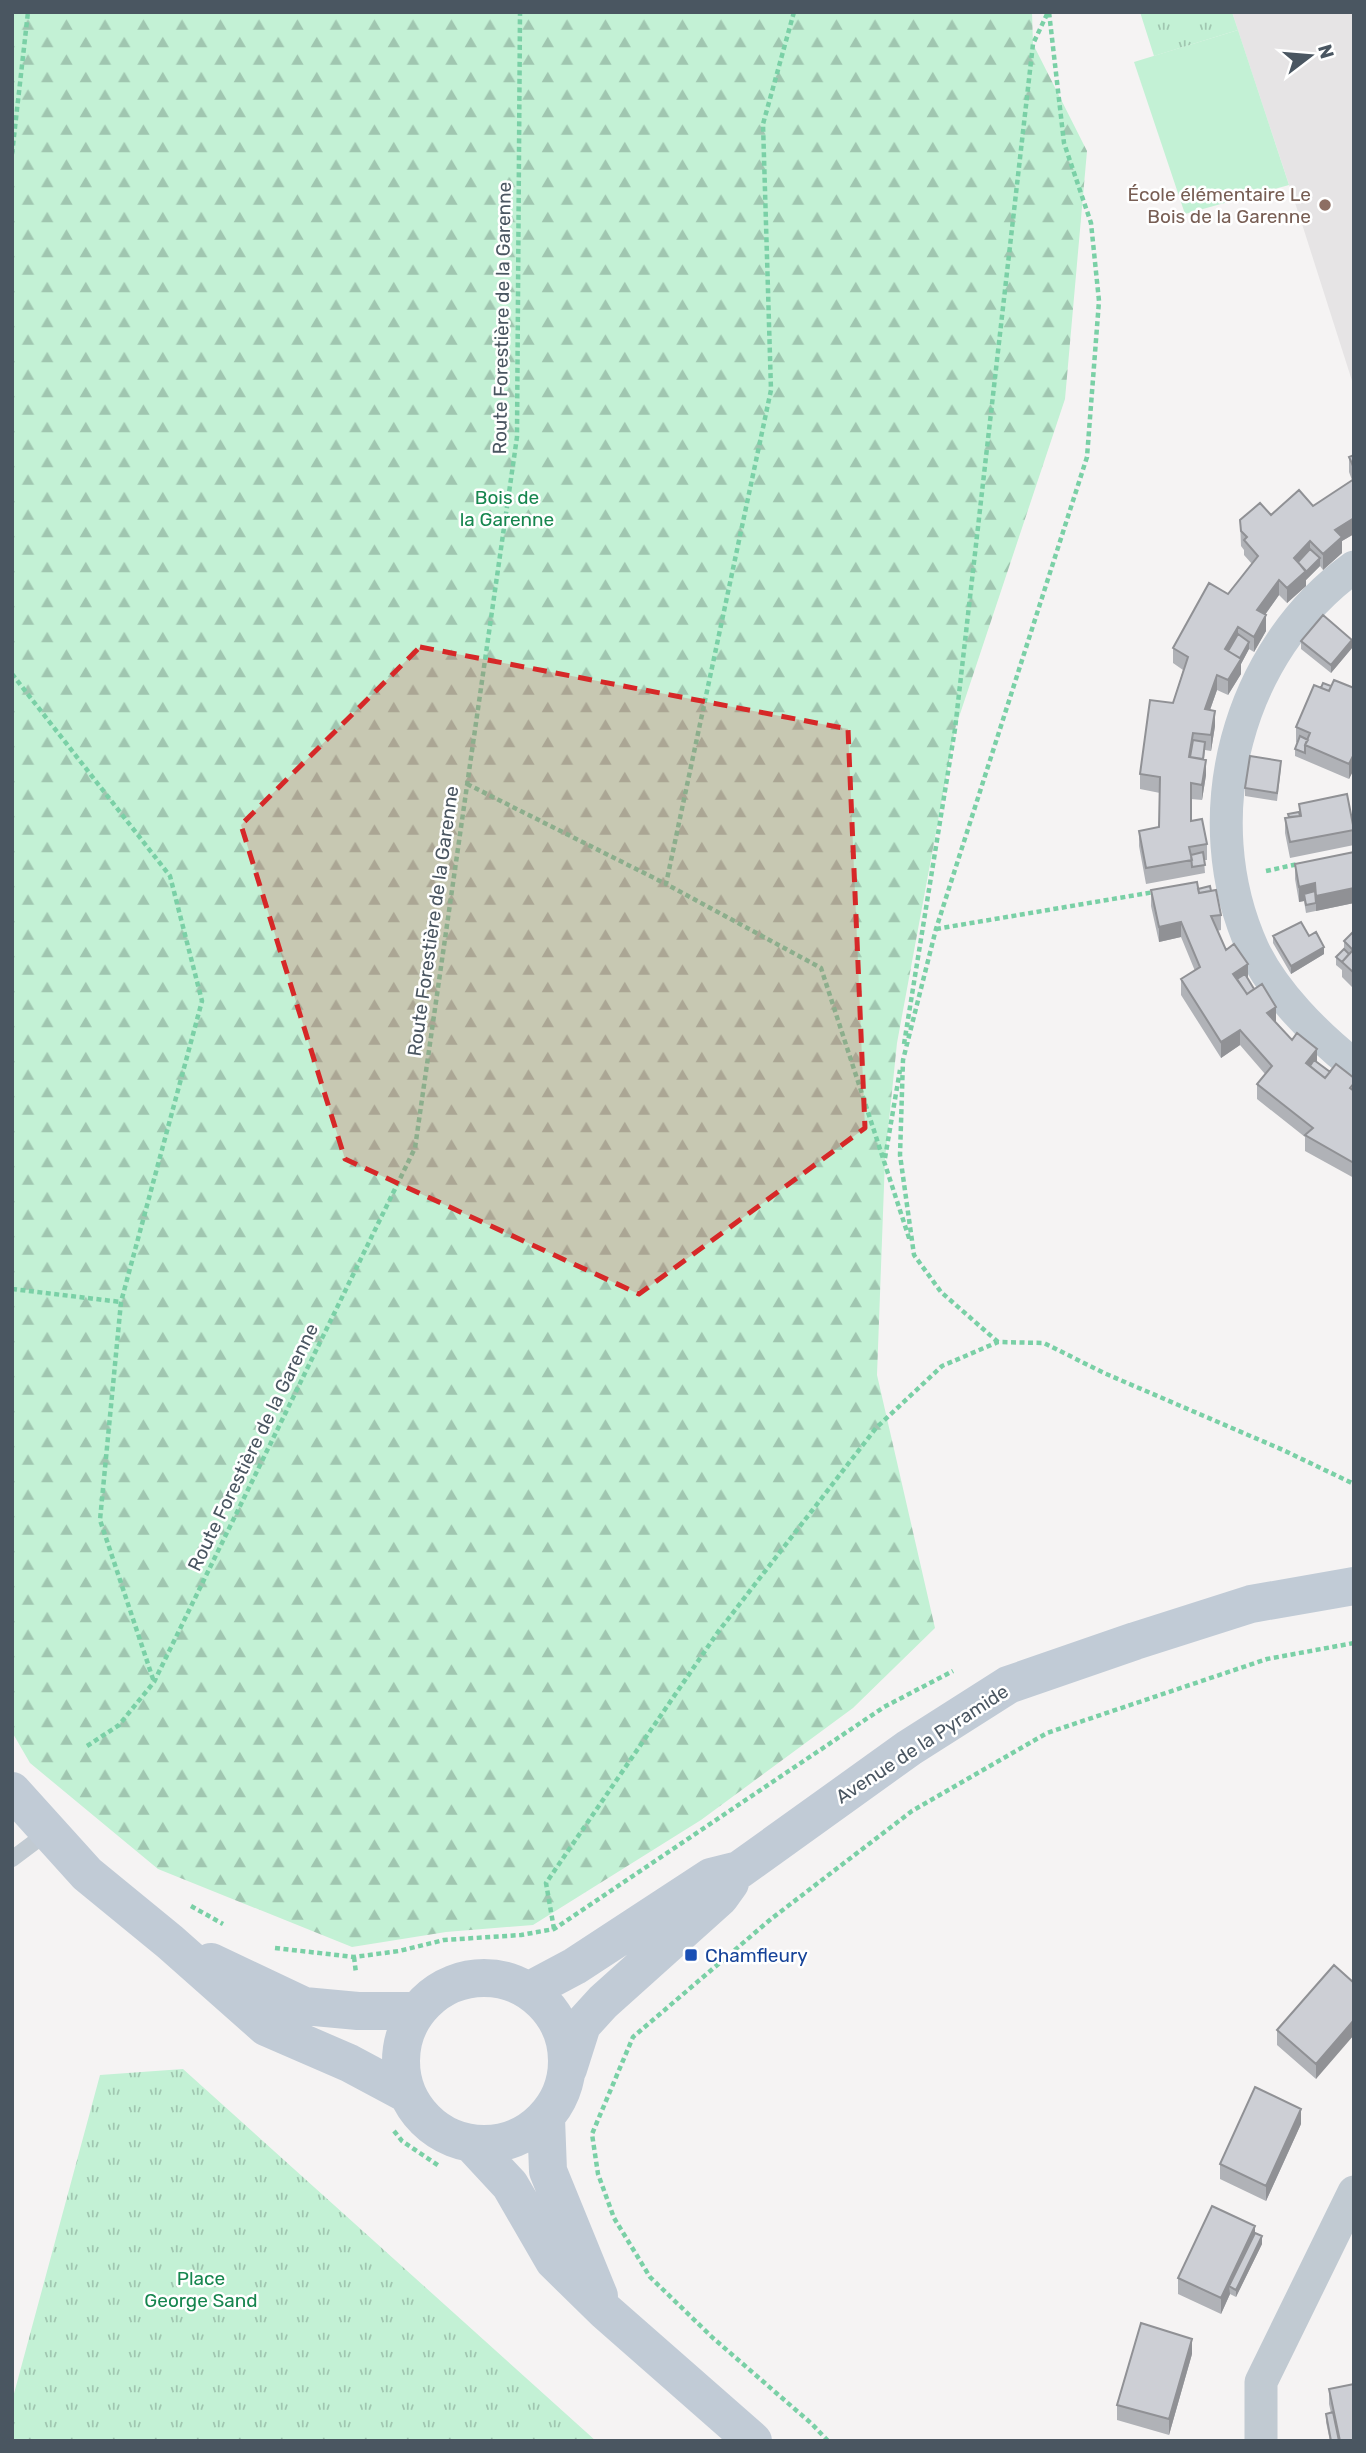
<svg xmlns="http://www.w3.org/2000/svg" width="1366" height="2453" font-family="Rubik,sans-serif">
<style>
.education{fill:#e6e4e5}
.green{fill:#c3f1d5}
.forest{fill:url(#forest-firs)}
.park{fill:url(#park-tufts)}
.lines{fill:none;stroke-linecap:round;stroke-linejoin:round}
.path{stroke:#7ad0a6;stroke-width:4.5;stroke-dasharray:5 3.5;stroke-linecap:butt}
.lane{stroke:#c1cad2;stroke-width:16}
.street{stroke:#c1cad2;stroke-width:33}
.secondary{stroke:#c1cbd6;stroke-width:38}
.wall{fill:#b0b2b7}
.shaded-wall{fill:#909195}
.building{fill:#cdcfd5;stroke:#909195;stroke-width:2}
.marked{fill:#d62828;fill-opacity:0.2;stroke:#d62828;stroke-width:5;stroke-dasharray:14 9;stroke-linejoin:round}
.education-dot{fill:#8d6e63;stroke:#fff;stroke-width:2.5}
.transit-dot{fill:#1a4fb4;stroke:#fff;stroke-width:2.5}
.labels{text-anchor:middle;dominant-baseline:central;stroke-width:5;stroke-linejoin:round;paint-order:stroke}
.education-label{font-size:19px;fill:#785e54;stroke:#fff;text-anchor:end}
.street-label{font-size:19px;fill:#4a5661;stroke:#fff}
.park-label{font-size:19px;fill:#17864f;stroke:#fff}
.transit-label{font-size:19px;fill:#164399;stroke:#fff;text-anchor:start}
</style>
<defs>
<pattern id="forest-firs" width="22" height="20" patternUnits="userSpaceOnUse" patternTransform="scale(1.75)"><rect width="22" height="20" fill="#c3f1d5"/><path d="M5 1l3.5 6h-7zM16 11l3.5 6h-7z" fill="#a0c6b0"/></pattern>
<pattern id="park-tufts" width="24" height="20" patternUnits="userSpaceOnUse" patternTransform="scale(1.75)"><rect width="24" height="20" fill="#c3f1d5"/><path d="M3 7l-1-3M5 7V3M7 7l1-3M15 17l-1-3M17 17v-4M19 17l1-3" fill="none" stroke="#a0c6b0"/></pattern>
</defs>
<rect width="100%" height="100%" fill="#f5f3f3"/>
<path class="education" d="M1232,12H1354V387L1302,224Z"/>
<path class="green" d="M1238,30L1289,185L1185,214L1134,62Z"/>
<path class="forest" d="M12,12H1032L1033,44L1087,151L1065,399L955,729L897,1043L885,1159L877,1375L935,1628L853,1708L701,1820L533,1925L446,1932L352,1947L158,1869L30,1763L12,1732Z"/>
<path class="park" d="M1140,12H1232L1238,30L1154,56Z
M183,2069L596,2441H12V2401L100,2075Z"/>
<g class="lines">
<path class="path" d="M794,12L763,124L771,390L666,884L821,968L910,1241
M12,154L28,12
M12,674L170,876L202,1001L121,1302L100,1520L154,1682
M467,784L666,884
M1266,871L1298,864
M936,929L1154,892
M904,1044L955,729L1033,44L1048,12
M885,1158L900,1070
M12,1289L121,1302
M998,1342L941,1292L914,1255L900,1155L903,1060L936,929L1087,457L1099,301L1091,223L1064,143L1049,12
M87,1746L119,1725L154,1682L415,1148L517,437L520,12
M191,1906L223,1924
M554,1929L546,1883L718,1632L876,1428L942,1366L998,1342L1044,1343L1104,1373L1283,1450L1354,1484
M275,1948L354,1957L399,1951L444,1940L521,1935L554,1929L884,1707L953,1671
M354,1957L356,1973
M394,2131L402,2141L439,2166
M828,2441L812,2424L713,2338L650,2277L614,2218L598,2174L592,2134L633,2037L771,1919L912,1811L1047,1733L1267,1659L1354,1643"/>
<path class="lane" d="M12,1859L48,1832"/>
<path class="street" d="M1354,567C1237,651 1193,817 1253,949C1274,993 1316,1035 1354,1065
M1261,2441V2382L1354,2192"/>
<path class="secondary" d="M12,1791L87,1874L170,1942L266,2027L349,2063L407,2094
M211,1962L304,2006L358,2011H416
M401 2061a83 83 0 1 1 166 0a83 83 0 1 1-166 0Z
M530,1990L575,1966L711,1877L739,1870L909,1748L1008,1685L1135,1641L1251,1604L1354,1586
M568,2069L582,2025L603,2002L720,1897L730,1883
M546,2118L548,2171L599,2296
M472,2144L510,2185L554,2261L605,2311L753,2441"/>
</g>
<path class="wall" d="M1354,455V534L1342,541V553L1323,570L1320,566L1306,580V586L1287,603L1279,595L1265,615L1266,631L1254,652L1249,649L1241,664V674L1228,695L1217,690L1210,710L1215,726L1211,751L1205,750L1204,759L1206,775L1202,800L1191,799V821L1207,844V860H1204L1205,873L1146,884L1139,846V831L1159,827L1160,793L1140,789V774L1173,703L1183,670L1173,663V648L1228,594L1252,564L1244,555V550L1241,546L1240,520L1271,515L1313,506L1352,480L1349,472V457Z
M1301,641L1352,648L1331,673L1301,649Z
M1331,686L1354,688V769L1349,779L1295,756V749L1297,743L1296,742V727L1321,688Z
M1281,768L1277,801L1245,796V788Z
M1299,804L1354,830V845L1290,858L1285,833V818H1288V814L1299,812Z
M1354,852V903L1306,913L1304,901L1299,902L1295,879V864Z
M1151,890L1211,891L1221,915V930L1217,931L1226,950L1248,979L1275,1022L1292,1040L1317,1062L1330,1072L1354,1078V1178L1305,1151V1137L1257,1099V1084L1265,1074L1240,1045L1221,1058L1181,995V979L1195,971L1181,937L1159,942L1151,906Z
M1354,931V989L1342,977V970L1336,965V957L1344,949V941Z
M1273,936H1309L1324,954L1291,974L1273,943Z
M1354,1983L1316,2079L1277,2045V2030Z
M1301,2124L1266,2201L1220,2179V2164Z
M1255,2233L1262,2244L1236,2297L1230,2294L1221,2314L1178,2294V2278Z
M1192,2354L1169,2435L1117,2420V2405Z
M1329,2389L1354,2441H1330L1326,2422V2414L1331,2413L1329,2404Z"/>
<path class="shaded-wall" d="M1354,518V534L1342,541V553L1323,570V554L1335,530Z
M1310,541V556L1298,569L1294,558Z
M1320,558V566L1306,580V586L1287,603V588Z
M1279,580V595L1257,626V610Z
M1266,615V631L1254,652V637Z
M1238,627V642L1229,659L1225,649Z
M1352,640V648L1331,673V665Z
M1249,642V649L1241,664V674L1228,695V680Z
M1217,675V690L1205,724V709Z
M1215,711V726L1211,751V735Z
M1354,754V769L1349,779V764Z
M1206,760V775L1202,800V785Z
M1315,883V899L1304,894V901L1299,902V887Z
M1354,888V903L1316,911V896Z
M1181,922V937L1159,942V927Z
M1324,947V954L1291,974V966Z
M1248,964V980L1237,987L1233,974Z
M1276,1007V1022L1267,1029V1013Z
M1240,1030V1045L1221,1058V1042Z
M1317,1049V1064L1310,1073L1306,1063Z
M1354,2020V2035L1316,2079V2064Z
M1301,2109V2124L1266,2201V2186Z
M1255,2226V2241L1229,2286L1230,2294L1221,2314V2298Z
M1262,2236V2244L1236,2297V2290Z
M1192,2339V2354L1169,2435V2419Z"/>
<path class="building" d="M1354,455V468L1349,457Z
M1354,479V518L1335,530L1342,537L1323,554L1310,541L1294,558L1306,571L1287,588L1279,580L1257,610L1266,615L1254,637L1238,627L1225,649L1241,659L1228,680L1217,675L1205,709L1215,711L1211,735L1193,733L1189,757L1206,760L1202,785L1191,783V821L1202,819L1207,844L1189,847L1192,860L1146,868L1139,831L1159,827L1160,777L1140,774L1150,700L1173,703L1188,657L1173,648L1209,583L1228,594L1258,556L1244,540L1247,537L1241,531L1240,520L1260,503L1271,515L1299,490L1313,506Z
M1310,549L1320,558L1306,572L1298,562Z
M1323,615L1352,640L1331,665L1301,641Z
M1238,634L1249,642L1240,658L1228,651Z
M1334,680L1354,688V754L1349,764L1305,745L1310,733L1296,727L1314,685L1329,691Z
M1323,683L1331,686L1329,691L1321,688Z
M1300,736L1308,740L1305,745V753L1295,749Z
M1193,740L1205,742L1203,759L1190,757Z
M1250,756L1281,761L1277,793L1245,788Z
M1347,794L1354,830L1290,842L1285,818L1301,816L1299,804Z
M1299,812L1300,816L1289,817L1288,814Z
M1203,852L1205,865L1192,867L1191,855Z
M1354,852V888L1316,896L1315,883L1299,887L1295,864Z
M1197,882L1199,893L1216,890L1221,915L1211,916L1226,950L1234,944L1248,964L1233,974L1247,994L1262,984L1276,1007L1267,1013L1292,1040L1297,1033L1317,1049L1306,1063L1325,1078L1336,1064L1354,1078V1083L1350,1088L1354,1091V1163L1305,1135L1313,1128L1257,1084L1272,1066L1240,1030L1221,1042L1181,979L1200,967L1181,922L1159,927L1151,890Z
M1210,886L1211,891L1199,893L1198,889Z
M1315,891L1316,903L1306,905L1304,894Z
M1301,922L1309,936L1316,932L1324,947L1291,966L1273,936Z
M1354,931V973L1342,962L1353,950L1344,941Z
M1344,949L1349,954L1342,962L1336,957Z
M1245,974L1254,989L1247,994L1237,979Z
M1314,1060L1330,1072L1325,1078L1310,1066Z
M1334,1965L1354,1983V2020L1316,2064L1277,2030Z
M1255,2087L1301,2109L1266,2186L1220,2164Z
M1212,2206L1255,2226L1221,2298L1178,2278Z
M1255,2233L1262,2236L1236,2290L1229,2286Z
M1141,2323L1192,2339L1169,2419L1117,2405Z
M1354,2384V2441H1340L1329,2389Z
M1333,2412L1339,2441H1331L1326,2414Z"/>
<path class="marked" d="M420,647L848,729L865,1128L639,1294L345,1159L241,825Z"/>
<circle class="education-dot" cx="1325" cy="205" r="7"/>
<rect class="transit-dot" x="684" y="1948" width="14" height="14" rx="3.5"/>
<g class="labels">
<g class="education-label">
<text x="1311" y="194">École élémentaire Le<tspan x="1311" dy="22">Bois de la Garenne</tspan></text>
</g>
<g class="street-label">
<text transform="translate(502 318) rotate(-89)">Route Forestière de la Garenne</text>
<text transform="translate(433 921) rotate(-82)">Route Forestière de la Garenne</text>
<text transform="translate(253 1447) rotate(-64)">Route Forestière de la Garenne</text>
<text transform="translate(922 1744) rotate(-33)">Avenue de la Pyramide</text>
</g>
<g class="park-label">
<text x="507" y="497">Bois de<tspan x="507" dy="22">la Garenne</tspan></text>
<text x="201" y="2278">Place<tspan x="201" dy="22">George Sand</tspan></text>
</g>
<g class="transit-label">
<text x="705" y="1955">Chamfleury</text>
</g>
</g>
<rect width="1366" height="2453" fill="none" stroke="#4a5661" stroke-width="28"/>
<g transform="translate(1310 56) rotate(74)" stroke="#ffffff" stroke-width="5" paint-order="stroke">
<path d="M0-5L12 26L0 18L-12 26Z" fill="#4a5661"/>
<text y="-10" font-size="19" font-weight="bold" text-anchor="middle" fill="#4a5661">N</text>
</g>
</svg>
